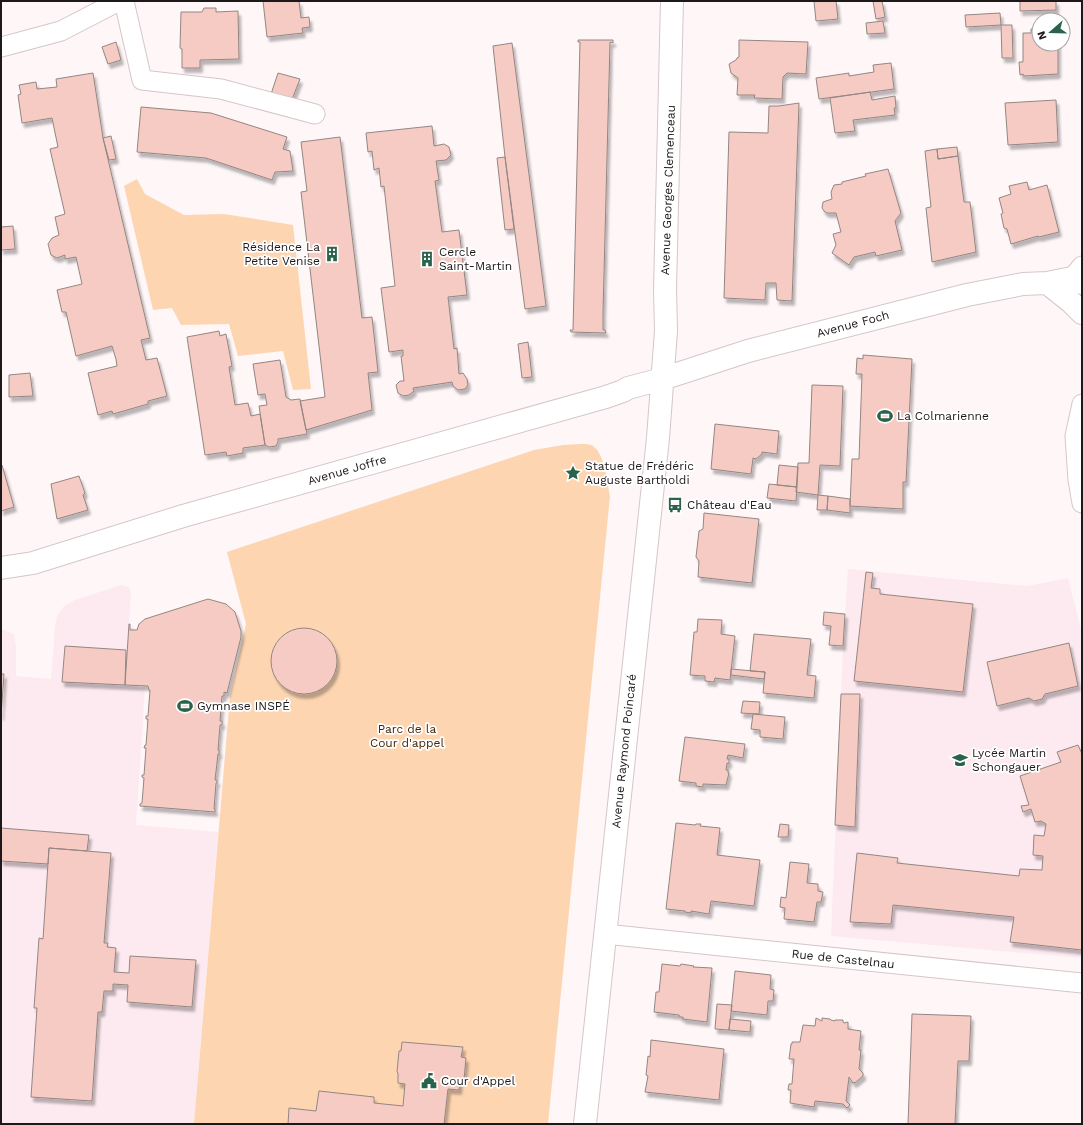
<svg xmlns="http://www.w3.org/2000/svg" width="1083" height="1125" font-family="'Work Sans',sans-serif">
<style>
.built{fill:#fdeaf0}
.green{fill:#fdd5b1}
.building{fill:#f6cbc3;stroke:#948683;filter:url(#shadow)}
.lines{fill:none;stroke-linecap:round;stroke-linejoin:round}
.street-casing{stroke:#d5c6ca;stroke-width:21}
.secondary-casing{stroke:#d5c6ca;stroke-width:24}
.street{stroke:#fff;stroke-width:19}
.secondary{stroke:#fff;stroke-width:22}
.labels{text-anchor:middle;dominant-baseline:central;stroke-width:3.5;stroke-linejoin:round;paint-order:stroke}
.street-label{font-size:12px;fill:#1d1819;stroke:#fff}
.poi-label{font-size:12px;fill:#1d1819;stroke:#fff;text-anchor:start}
.park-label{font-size:12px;fill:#432505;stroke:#fff}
</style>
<defs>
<filter id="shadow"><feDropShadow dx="2.5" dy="4.5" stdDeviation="1" flood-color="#0004"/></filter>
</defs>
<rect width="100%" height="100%" fill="#fff6f8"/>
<path class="built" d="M848,569L1027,586L1068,578L1082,633V958L831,936L843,646Z
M121,585L129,587L131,594L125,686L145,688L136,825L218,832L194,1124H1V629L14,634L16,647V676L51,679L55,627L57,616L64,606L75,600Z"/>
<path class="green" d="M137,179L145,194L184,215L224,214L293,225L311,389L293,390L283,351L238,356L229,324L181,325L172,308L153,310L124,186Z
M563,445C570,445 585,443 591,445C605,451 607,483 610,496L548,1124H194L230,696L246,624L227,552L534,450Z"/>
<path class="building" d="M263,1H299L301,18L309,17L310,27L302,28L303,33L267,37Z
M814,1H836L838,19L816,21Z
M873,1H882L885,17L876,19Z
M1020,1H1056V10L1020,11Z
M204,8H216V12L238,11L239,59L200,60V68H182V49L180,48L181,12H202Z
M1000,13L1001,25L966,27L965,15Z
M883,21L885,33L867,34L866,23Z
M1001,25H1012L1013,58H1002Z
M1039,28V44H1058V74L1024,76L1023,74L1020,75L1019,62H1023V33H1031V29Z
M578,40H613V43L610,42L603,312V330H605L606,333L571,332L570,330H573L580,42H578Z
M739,40L808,42L806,74L787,73L783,77L782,99L754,98L755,95H737L738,78L731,73L729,64L736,60L737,58L739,57Z
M116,42L121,60L108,64L102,47Z
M512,43L546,306L525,309L505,157L493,46Z
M891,63L894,89L819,99L816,78L849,73V76L874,72L873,65Z
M93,73L103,138L150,338L141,340L146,360L157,358L167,396L148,401V404L113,414L112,411L98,415L88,373L117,366L116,359L112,346L76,356L66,312H62L57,290L82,284L76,257L65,259V255L57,258L51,255L48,244L52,238L59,235L55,217L65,214L50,149L58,147L52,118L22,123L18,95L21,94L19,85L36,82L37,89L57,87L56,79Z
M278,73L300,79L291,102L271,94Z
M870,92L872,100L895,96L896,108H894L895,115L853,120L855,131L835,133L830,98Z
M1056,100L1058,142L1008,145L1005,103Z
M799,103L792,301L777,300L776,283H766L765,300L724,298L729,132L768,133L769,106H779Z
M141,107L211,113L287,137L283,149L290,151L293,171L275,172L272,180L206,158L137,152Z
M432,126L434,146L444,144L449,147L451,155L446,160L436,161L439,180L435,181L442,232L459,230L467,295L448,297L454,349L457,348L459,374L463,373L467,379L468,385L465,389L458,390L453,386L452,382L413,388L414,391L409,395L403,396L398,393L396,385L400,381H404L401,356H403V350L389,352L381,288L395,286L384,186L381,187L379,168L374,170L372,151L368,152L366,133Z
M111,136L116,159L109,160L103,138Z
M340,137L362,318L372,317L378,372L368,373L372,410L306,430L300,401L325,397L301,192L307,191L301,142Z
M957,147L958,156L938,159L937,149Z
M937,149L938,159L958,156L964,202H970L976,252L932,262L926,208L931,207L925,151Z
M505,157L514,229L505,230L497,158Z
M888,169L901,213L895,221L902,250L876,256L875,252L854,257L849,265L832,253L836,245L833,234L841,232L836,213H827L824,211L822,208L823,202L832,199L831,192L834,185L842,184V182L866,176L865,174Z
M1027,182L1029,190L1047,185L1059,232L1039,237L1038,236L1011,244L1007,229L1004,228L1001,214L1003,213L999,198L1011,194L1009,186Z
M13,226L15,249L1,250V227Z
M219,331L220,336L226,334L232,366L229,367L235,405L248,403L251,416L260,414L265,445L243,448V453L227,456L226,452L205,455L187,337Z
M528,342L532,377L522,378L518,344Z
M863,355L912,359L906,482H903V509L850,506L852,459H859L862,374H856L857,358L863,359Z
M280,360L286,397L291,400L300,399L307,434L278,439V442L276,446L269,447L265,445L259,406L267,405L265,394L258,395L253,364Z
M30,373L33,396L9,397V375Z
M812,385L843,386L840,466L820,465L818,495L796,492L798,463H809Z
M715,424L779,431L777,454L762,452V454L756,459L753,458L751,474L711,469Z
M2,465L14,507L1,511V466Z
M779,465L798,467L797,487L777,485Z
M79,476L85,493L83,495L88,510L57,519L51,484Z
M769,484L797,487L796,501L767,498Z
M818,495L828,496L827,510H817Z
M828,496L850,499V513L827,510Z
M704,513L759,519L752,583L698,577L699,561L696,557L699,531L703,529Z
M866,572L873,573L871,588L880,589V594L973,604L963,692L854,681Z
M208,599L226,604L235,612L241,631V637L227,693L224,692V696H222L220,721H222V725H220L218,750H219V755L218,754L215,780H217V783H216L214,809H215V812L140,806V804L142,803L144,778L142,777V775H144L146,748H144L145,745H146L148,719H146V716H148L150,690H149L148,686L125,685L129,624H130V630H137L139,624L145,619Z
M824,612L845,614L843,646L829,645L831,626L823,625Z
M698,619L722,620L721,634L735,636L730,680L715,678L714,682L705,681V676L690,675L694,632H697Z
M271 661a33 33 0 1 1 66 0a33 33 0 1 1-66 0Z
M754,634L811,639L807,675L816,676L814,698L763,693L765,672L750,671Z
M1069,643L1078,686L1045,694L1042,699L1034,701L1029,698L997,706L987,662Z
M65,646L126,650L125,685L62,682Z
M731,669L765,672L764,679L731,675Z
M1,674H4L1,716Z
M841,694H860L855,827L835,825Z
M743,701L760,702L759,714L741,713Z
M753,714L785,717L783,739L760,737V730L751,729Z
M685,737L745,744L743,758L728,755L727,759H729V764L727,763L726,770H728V773H729L726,785L703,784V787L696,786V783L679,781Z
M1078,745L1082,754V950L1010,942L1014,917L893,905L891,924L850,922L857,853L898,858L897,863L1019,876L1020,869L1042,870L1043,856L1033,855L1034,835L1044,836L1046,824L1041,821L1035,822L1031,809L1023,812L1021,806L1029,805L1020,776L1061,762L1057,752Z
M676,823L695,825L696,824H701L700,826L720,828L717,855L760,860L754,906L711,901L709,914L691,911V913L685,912V911L666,909Z
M780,824L789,825L788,837H778Z
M1,828L89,835L87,851L49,848L48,864L1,861Z
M49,848L111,853L104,943H108L107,947L116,948L114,972L129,973L130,956L196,960L192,1007L127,1002L128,985L113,984V991H104L102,1012H98L92,1101L31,1097L37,1008H34L39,938L43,939Z
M790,862L809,864L807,883L818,884V891L823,892L821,902H817L814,922L784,919L785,908L780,907L781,897L786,898Z
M662,964L680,966L681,964L694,966L693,967L712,968L707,1022L683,1019V1017H680L679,1015L654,1012L656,992H659Z
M735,971L771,975L770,989L774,990L773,1001H768L767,1015L731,1011Z
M717,1004L732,1005L729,1030L715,1029Z
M912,1014L971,1016L969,1061H958L955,1124H908Z
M816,1018L822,1021V1018L830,1019L831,1020L835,1021V1020H843V1022L844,1023L848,1022V1029L861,1031L859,1050H861L859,1069L863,1073V1076L856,1082L853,1083L849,1077L846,1101L850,1105L847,1108L843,1104L815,1101L814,1107L790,1103L791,1090H788L789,1084H792L794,1059H789L791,1044H792V1042H800L803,1025L815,1026Z
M730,1019L751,1021L750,1032L729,1030Z
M651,1040L724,1049L719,1100L645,1092L648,1076L646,1075L648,1056L650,1057Z
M402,1042L463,1047L461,1057L466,1058L464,1079H460L459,1090L448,1089L444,1124H288L289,1108L316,1111L319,1091L374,1097V1103L403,1106L405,1084L398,1083V1073L397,1072L399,1051H401Z"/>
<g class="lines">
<defs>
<path id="street" d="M124,1L142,80L221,89L315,114
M1,47L61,31L119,1
M1072,278L1082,266
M1082,404L1075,436L1078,480L1082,503
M605,934L1082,983"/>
<path id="secondary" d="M1047,283L1071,302L1082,313
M1,568L33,563L183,516L606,397L623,391L628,388L662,379L748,351L967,295L1023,284L1047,283L1072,278L1082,283
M585,1124L658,438L666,331L665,289L672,1"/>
</defs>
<use href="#street" class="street-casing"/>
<use href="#secondary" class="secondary-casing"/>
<use href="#street" class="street"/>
<use href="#secondary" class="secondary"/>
</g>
<defs>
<symbol id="building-bare" viewBox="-9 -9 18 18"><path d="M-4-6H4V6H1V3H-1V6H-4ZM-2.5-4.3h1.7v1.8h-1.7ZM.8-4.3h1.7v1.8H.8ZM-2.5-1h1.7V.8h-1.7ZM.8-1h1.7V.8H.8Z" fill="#2a634b" stroke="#fff" stroke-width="2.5" paint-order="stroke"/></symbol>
<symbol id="stadium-bare" viewBox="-9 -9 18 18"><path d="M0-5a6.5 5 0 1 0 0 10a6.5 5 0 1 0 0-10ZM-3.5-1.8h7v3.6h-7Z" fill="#2a634b" stroke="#fff" stroke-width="2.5" paint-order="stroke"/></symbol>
<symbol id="sight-bare" viewBox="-9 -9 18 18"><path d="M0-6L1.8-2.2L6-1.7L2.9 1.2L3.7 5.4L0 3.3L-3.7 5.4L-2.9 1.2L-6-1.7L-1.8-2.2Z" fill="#2a634b" stroke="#fff" stroke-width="2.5" paint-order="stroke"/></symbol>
<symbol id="bus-bare" viewBox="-9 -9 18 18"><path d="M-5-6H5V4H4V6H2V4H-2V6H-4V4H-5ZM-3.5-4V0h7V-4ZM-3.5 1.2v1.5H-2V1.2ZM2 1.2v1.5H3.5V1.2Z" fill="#2a634b" stroke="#fff" stroke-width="2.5" paint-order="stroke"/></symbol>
<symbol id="school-bare" viewBox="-9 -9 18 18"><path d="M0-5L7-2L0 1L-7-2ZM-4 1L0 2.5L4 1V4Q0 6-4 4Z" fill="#2a634b" stroke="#fff" stroke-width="2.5" paint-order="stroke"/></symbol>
<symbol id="civic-bare" viewBox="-9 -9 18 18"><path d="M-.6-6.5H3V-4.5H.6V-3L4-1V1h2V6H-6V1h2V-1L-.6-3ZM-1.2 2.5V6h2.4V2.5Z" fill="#2a634b" stroke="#fff" stroke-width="2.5" paint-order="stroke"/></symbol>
</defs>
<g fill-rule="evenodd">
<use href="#building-bare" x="321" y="243" width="22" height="22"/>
<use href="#building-bare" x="416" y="248" width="22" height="22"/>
<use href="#stadium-bare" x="874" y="405" width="22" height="22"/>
<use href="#sight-bare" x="562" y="462" width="22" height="22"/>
<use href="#bus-bare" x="664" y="494" width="22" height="22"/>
<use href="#stadium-bare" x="174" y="695" width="22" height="22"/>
<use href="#school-bare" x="949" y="749" width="22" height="22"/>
<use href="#civic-bare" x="418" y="1070" width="22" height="22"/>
</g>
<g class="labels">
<g class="street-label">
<text transform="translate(668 190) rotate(-88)">Avenue Georges Clemenceau</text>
<text transform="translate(853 324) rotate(-15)">Avenue Foch</text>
<text transform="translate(347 470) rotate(-16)">Avenue Joffre</text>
<text transform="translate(624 751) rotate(-84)">Avenue Raymond Poincaré</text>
<text transform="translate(843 959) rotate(6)">Rue de Castelnau</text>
</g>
<g class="poi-label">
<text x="320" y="247" text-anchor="end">Résidence La<tspan x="320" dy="14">Petite Venise</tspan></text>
<text x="439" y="252">Cercle<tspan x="439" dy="14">Saint-Martin</tspan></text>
<text x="897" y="416">La Colmarienne</text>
<text x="585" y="466">Statue de Frédéric<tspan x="585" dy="14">Auguste Bartholdi</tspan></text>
<text x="687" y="505">Château d'Eau</text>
<text x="197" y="706">Gymnase INSPÉ</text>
<text x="972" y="753">Lycée Martin<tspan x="972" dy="14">Schongauer</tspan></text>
<text x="441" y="1081">Cour d'Appel</text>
</g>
<g class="park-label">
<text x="407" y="729">Parc de la<tspan x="407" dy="14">Cour d'appel</tspan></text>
</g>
</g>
<rect width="1083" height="1125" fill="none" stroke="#1d1819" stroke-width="4"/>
<g transform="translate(1051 32) rotate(250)"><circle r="19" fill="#ffffff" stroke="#a5a3a3"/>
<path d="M0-3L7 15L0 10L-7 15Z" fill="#2a634b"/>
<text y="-6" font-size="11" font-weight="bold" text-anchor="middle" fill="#1d1819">N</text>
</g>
</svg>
